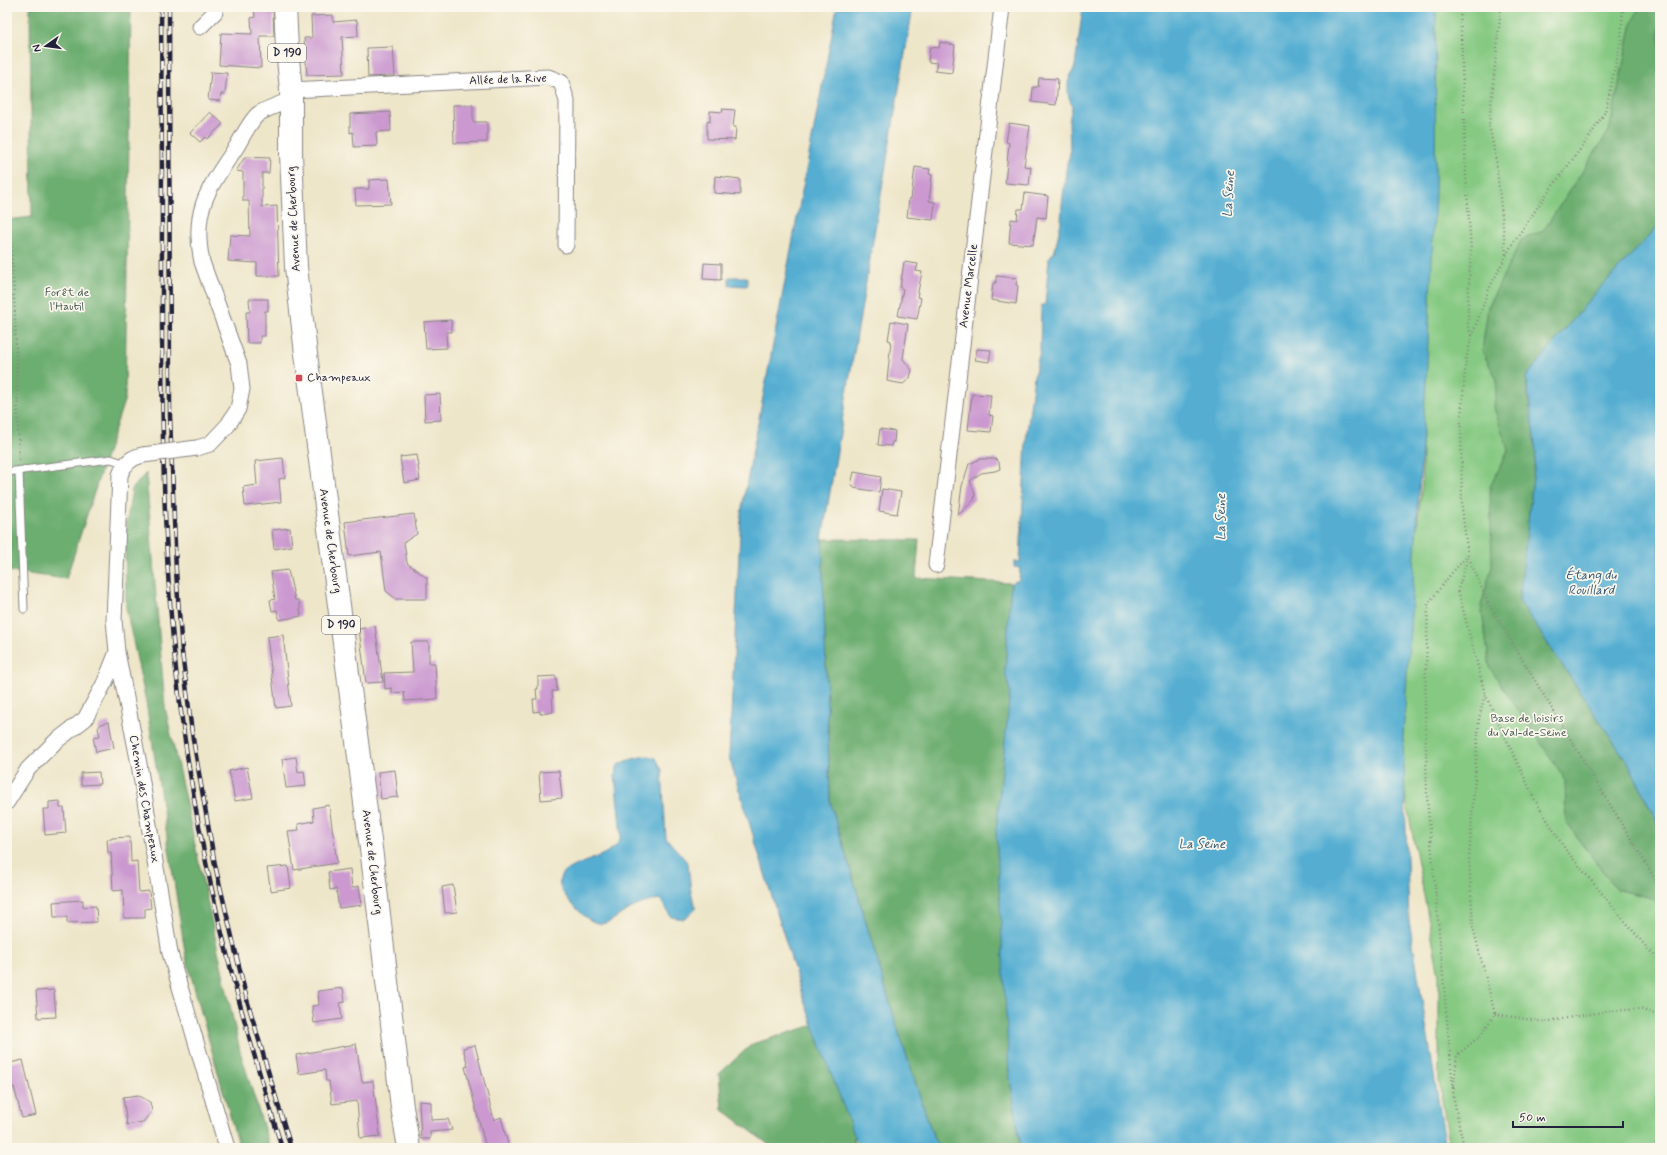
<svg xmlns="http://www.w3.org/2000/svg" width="1667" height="1155" font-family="Mynerve,sans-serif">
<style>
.green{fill:#85c982;stroke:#54765e}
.forest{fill:#6cad70;stroke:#476856}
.water{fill:#54aed2;stroke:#3b6886}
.building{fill:#cb99d0}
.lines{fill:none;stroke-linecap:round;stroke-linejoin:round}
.service-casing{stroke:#888482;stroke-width:9}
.minor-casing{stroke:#888482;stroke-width:17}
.primary-casing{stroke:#888482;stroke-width:24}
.path{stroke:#888482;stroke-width:2.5;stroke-dasharray:1 3;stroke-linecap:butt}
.service{stroke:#fff;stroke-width:7}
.minor{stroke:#fff;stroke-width:15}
.primary{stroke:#fff;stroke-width:22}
.rail-casing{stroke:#22223b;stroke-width:4.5}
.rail{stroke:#fbf7ec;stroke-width:3;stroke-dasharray:9;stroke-linecap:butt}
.minor-bridge-casing{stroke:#888482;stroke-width:17;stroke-linecap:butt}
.minor-bridge{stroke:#fff;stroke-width:15}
.poi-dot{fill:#d1495b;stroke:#fbf7ec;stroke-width:1.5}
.labels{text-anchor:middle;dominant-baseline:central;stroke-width:3.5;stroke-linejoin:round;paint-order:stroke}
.shield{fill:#fbf7ec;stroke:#636270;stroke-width:1}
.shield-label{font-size:11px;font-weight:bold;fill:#22223b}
.street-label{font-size:12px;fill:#22223b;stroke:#fbf7ec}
.park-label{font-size:12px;fill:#455c54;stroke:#fbf7ec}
.poi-label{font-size:12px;fill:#22223b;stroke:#fbf7ec;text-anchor:start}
.water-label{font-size:13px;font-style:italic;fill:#365a77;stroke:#fbf7ec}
</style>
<rect width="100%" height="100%" fill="#fbf7ec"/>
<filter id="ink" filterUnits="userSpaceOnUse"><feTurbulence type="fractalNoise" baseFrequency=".025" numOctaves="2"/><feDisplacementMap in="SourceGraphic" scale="8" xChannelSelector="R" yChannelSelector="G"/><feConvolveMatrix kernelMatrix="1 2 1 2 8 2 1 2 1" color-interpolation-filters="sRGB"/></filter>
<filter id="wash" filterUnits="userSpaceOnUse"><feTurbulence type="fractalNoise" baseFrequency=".012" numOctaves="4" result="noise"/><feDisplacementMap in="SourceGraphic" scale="16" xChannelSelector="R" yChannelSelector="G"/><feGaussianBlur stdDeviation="0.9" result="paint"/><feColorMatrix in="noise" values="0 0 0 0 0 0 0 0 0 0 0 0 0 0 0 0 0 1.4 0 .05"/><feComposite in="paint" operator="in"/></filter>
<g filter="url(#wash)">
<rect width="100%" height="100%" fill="#eee6c9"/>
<path class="green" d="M1434,7H1660V1148H1450L1439,1082V975L1393,731L1422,484V225Z"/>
<path class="forest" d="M30,7H131L125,398L66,579L7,571V220L32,217Z
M1639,7H1660V224L1591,298L1526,377L1536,452L1519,601L1630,766L1660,829V903L1651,898L1616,889L1566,822L1565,779L1490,668L1481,605L1492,566L1490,487L1508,450L1494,408L1497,380L1482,351L1488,307L1521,240L1543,231L1609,131L1631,27Z
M146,473L165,707L240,1051L270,1148H239L186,958L146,702L126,608L125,533L132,489Z
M822,539L919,540L916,578L1011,583L1005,672L1010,691L1009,1072L1021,1148H940L934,1139L896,1024L830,801Z
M827,1021L857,1124L853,1144L855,1148H773L722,1109L719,1074L752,1044Z"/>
<path class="water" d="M837,7H913L822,539L830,801L896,1024L934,1139L940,1148H859L804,1001L729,757L741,513Z
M1083,7H1436L1435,193L1426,384L1403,736L1409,920L1446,1148H1021L1009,1072L996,831L1010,691L1005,672L1011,583L1019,580L1020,568L1014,567V562H1020L1026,440L1034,376L1040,351L1041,305H1045L1049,258L1055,250L1061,222L1062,204L1067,163L1070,155L1069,121L1072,106L1068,94V82L1075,66Z
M1660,224V829L1630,766L1519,601L1536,452L1526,377L1591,298Z
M729,277H747V286L729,285Z
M645,756L656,758L662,770L666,838L688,863L691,892L696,909L683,919L671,917L660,899C652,901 642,903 634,907C610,918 605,936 579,911C526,861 596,869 617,844C619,842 620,839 621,836L615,775L618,765L629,760Z"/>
<g id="blocks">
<path class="building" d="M254,7H273L274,36H260L261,68L219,65L221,33L252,34L251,18L255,17Z
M333,15V22L357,20L358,36L342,37L344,74L307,75L304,38H312L311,16Z
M940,42L955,45L952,73L935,71L937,63L928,62L930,47L939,48Z
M393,47L395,76L368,77L367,48Z
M211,72L227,73L225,94H221L220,101L208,100Z
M1039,78L1058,79L1056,105L1032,102L1033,87H1038Z
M453,105H473V122H487V142L454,143Z
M722,109L735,110L733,127H736L735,140L707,139V121L710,122V111L723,112Z
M210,112L223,124L207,139L205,137L200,142L190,133Z
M390,112L391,131L376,132L377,146L354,147L353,132L350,133V114Z
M1009,123L1030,126L1024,166L1031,167L1029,185L1005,183L1009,143L1006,142Z
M245,157L270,158L269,173H262V207L277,206L279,276H257V263L228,261L230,235L250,236L249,201H243V172L236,171Z
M915,167L930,169L929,174L932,175L929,201L935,202L933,220L907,217L909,198L911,199Z
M715,176L740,179V195L714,193Z
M389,179L391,204L356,205L355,189H369V180Z
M1025,193L1048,196L1046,218L1037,217L1033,245L1009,243L1011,219L1017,220L1018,209H1023Z
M904,262L918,264L916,271L922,272L917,297L921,298L917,319L898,316L903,289L900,288Z
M704,263L721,264V280L703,279Z
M996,276L1017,278L1016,285L1018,286L1016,304L991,300L993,283H996Z
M249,299H268V311H265V336H260V343H247L246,312H250Z
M451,320L452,332H446L447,348L426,349L424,322Z
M891,321L908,324L903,359L912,370L910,378L903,384L887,381L891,341L888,340Z
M977,349L991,350L989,362L975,360Z
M440,394L441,420L425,421L424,395Z
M972,394L991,395L989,415L993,416L991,432L968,430Z
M880,429L895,431L894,442H892L891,446L878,445Z
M417,455L419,466H418L420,480L404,483L400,457Z
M283,458L285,478L279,479L281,502L245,506L243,487L257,485L255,461Z
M980,459H996L999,462L1000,469L995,471L981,473L970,481L975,494L974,500L958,515L962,486L969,464Z
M854,472L881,477L879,492L854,488V486L851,485Z
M882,489L901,492L897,514L879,511Z
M414,514L417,534L404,542L407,563L427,578V599H396L386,591L381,552L349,556L345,522Z
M290,528L292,546L274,549L272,530Z
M288,570L295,600H299L301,616L279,620L277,610L272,611L270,600L275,599L271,572Z
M375,626L383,682L366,683L359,629Z
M283,635L291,706L276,708L267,637Z
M411,642H429V663H435L437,699L405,701L404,692L392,693V688L385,689L384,673L413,672Z
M556,676L557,691H552L553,712L540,714V711L534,712L533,699H537L536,689H538V677Z
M109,722L114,748L96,752L93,737L100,736L98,728L101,724Z
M296,757L298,772L304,771L306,786L286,788L282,759Z
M247,767L253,798L235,801L229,771Z
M395,770L398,797L381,799L378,772Z
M559,771L562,798L541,800L539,772Z
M99,772L100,784L81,785V773Z
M60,801V808H64L66,833L45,835L43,809H49V802Z
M329,805L337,863L294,870L288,831L299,830L298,824L314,821L313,808Z
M130,837L131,862L137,861L139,892L149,891L151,908L145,909V918H124L123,890L113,891L111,853H108L107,839H112V838Z
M288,866L291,888L271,891L267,868Z
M350,869L352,888L359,886L362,905L339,908L336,889L330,890L328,872Z
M453,885L457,912L445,913L442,887Z
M83,900V907L96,906L97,922L67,923V917H54L53,902Z
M343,988L345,1002L340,1003L342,1019L314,1023L312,1006L319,1005L318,991Z
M54,990L56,1017L38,1018L36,991Z
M356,1044L362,1082L373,1081L380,1136L360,1138L357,1101L332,1104L329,1081H326L325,1070L299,1074L296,1055Z
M475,1045L494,1120L501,1117L509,1148H486L465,1067L468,1066L463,1048Z
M23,1060L36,1115L22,1118L14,1087L12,1088V1084L7,1086V1068L11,1067L10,1063Z
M138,1095L150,1102L152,1111L143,1122L127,1125L123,1097Z
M419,1101L431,1102V1120L448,1119L452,1130L430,1132V1139H421Z"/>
</g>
</g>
<g filter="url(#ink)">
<use href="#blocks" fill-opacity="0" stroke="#888482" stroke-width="1"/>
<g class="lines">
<defs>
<path id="service" d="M19,471L24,609
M7,472L111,459L126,464"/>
<path id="minor" d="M200,27L215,12L216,7
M291,90L548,77L561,82L567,101L566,245
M197,448L210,444L228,425L238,409L242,389L239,364L202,262C191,209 209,188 237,146C242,137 250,122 257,115C262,110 283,103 291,100
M143,455C131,457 124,464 120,475L114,620L117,652L139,764L170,953L227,1148
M936,565L1002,7
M7,802L28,769L55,742L85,719L105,682L117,652"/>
<path id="primary" d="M285,7L287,48L291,90V154L296,267L306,354L372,856L402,1107L409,1148"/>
</defs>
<use href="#service" class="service-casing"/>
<use href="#minor" class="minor-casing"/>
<use href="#primary" class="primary-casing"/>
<path class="path" d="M1460,7L1466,177L1471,250L1468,301V326L1472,336
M1501,7L1489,125L1496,159L1506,255
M1621,7L1622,14
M1623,7L1621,40L1605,112L1588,139L1546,195L1511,246L1488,291L1472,336L1466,359L1461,420L1462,509L1468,556L1488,603L1660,887
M7,57L8,7
M7,167L15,318L19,460
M1485,694L1535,800L1565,849L1648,949L1660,960
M1495,1014L1544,1022L1608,1011L1640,1009L1660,1016
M1453,1088L1427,797L1425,703L1428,604L1451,574L1467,556
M1464,1148L1453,1095L1457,1055L1480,1036L1495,1014L1473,927L1469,858L1479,719L1485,694L1458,590L1468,556
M1653,1148L1660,1138"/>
<use href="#service" class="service"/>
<use href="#minor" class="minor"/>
<use href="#primary" class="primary"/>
<defs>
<path id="rail" d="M161,7C162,106 162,204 162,303C162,428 163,554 177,679C188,777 206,874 231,970C246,1030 264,1089 282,1148
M169,7L170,416L176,571L182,652L192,733L215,865L247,1000L291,1148"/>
</defs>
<use href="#rail" class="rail-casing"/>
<use href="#rail" class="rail"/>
<defs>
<path id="minor-bridge" d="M143,455L197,448"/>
</defs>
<use href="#minor-bridge" class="minor-bridge-casing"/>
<use href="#minor-bridge" class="minor-bridge"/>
</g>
</g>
<rect class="poi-dot" x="295" y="374" width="8" height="8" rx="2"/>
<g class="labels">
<g class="shield">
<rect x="268" y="44" width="38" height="18" rx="3"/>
<rect x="322" y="616" width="38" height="18" rx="3"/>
</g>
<g class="shield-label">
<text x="287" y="53">D 190</text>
<text x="341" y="625">D 190</text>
</g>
<g class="street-label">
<text transform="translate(508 80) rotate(-2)">Allée de la Rive</text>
<text transform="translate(294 219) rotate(-93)">Avenue de Cherbourg</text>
<text transform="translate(969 286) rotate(-83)">Avenue Marcelle</text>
<text transform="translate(330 541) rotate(82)">Avenue de Cherbourg</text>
<text transform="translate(144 799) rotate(80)">Chemin des Champeaux</text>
<text transform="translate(372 862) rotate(83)">Avenue de Cherbourg</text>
</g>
<g class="park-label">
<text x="67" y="293">Forêt de<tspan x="67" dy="14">l'Hautil</tspan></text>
<text x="1527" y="719">Base de loisirs<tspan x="1527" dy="14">du Val-de-Seine</tspan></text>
</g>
<g class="poi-label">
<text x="307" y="378">Champeaux</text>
</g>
<g class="water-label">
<text transform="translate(1229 194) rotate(-87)">La Seine</text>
<text transform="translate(1221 517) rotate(-90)">La Seine</text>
<text x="1591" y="575">Étang du<tspan x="1591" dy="15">Rouillard</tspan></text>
<text x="1202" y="844">La Seine</text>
</g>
</g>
<rect width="1667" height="1155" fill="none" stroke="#fbf7ec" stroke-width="24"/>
<g transform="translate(46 46) rotate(256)" stroke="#fbf7ec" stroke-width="3" paint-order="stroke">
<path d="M0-3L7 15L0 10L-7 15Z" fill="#22223b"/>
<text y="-6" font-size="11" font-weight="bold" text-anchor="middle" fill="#22223b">N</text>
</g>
<path d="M1513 1121v6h110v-6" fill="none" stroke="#22223b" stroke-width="2"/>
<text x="1519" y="1121" font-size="12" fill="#22223b" stroke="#fbf7ec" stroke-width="3" paint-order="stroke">50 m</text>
</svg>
